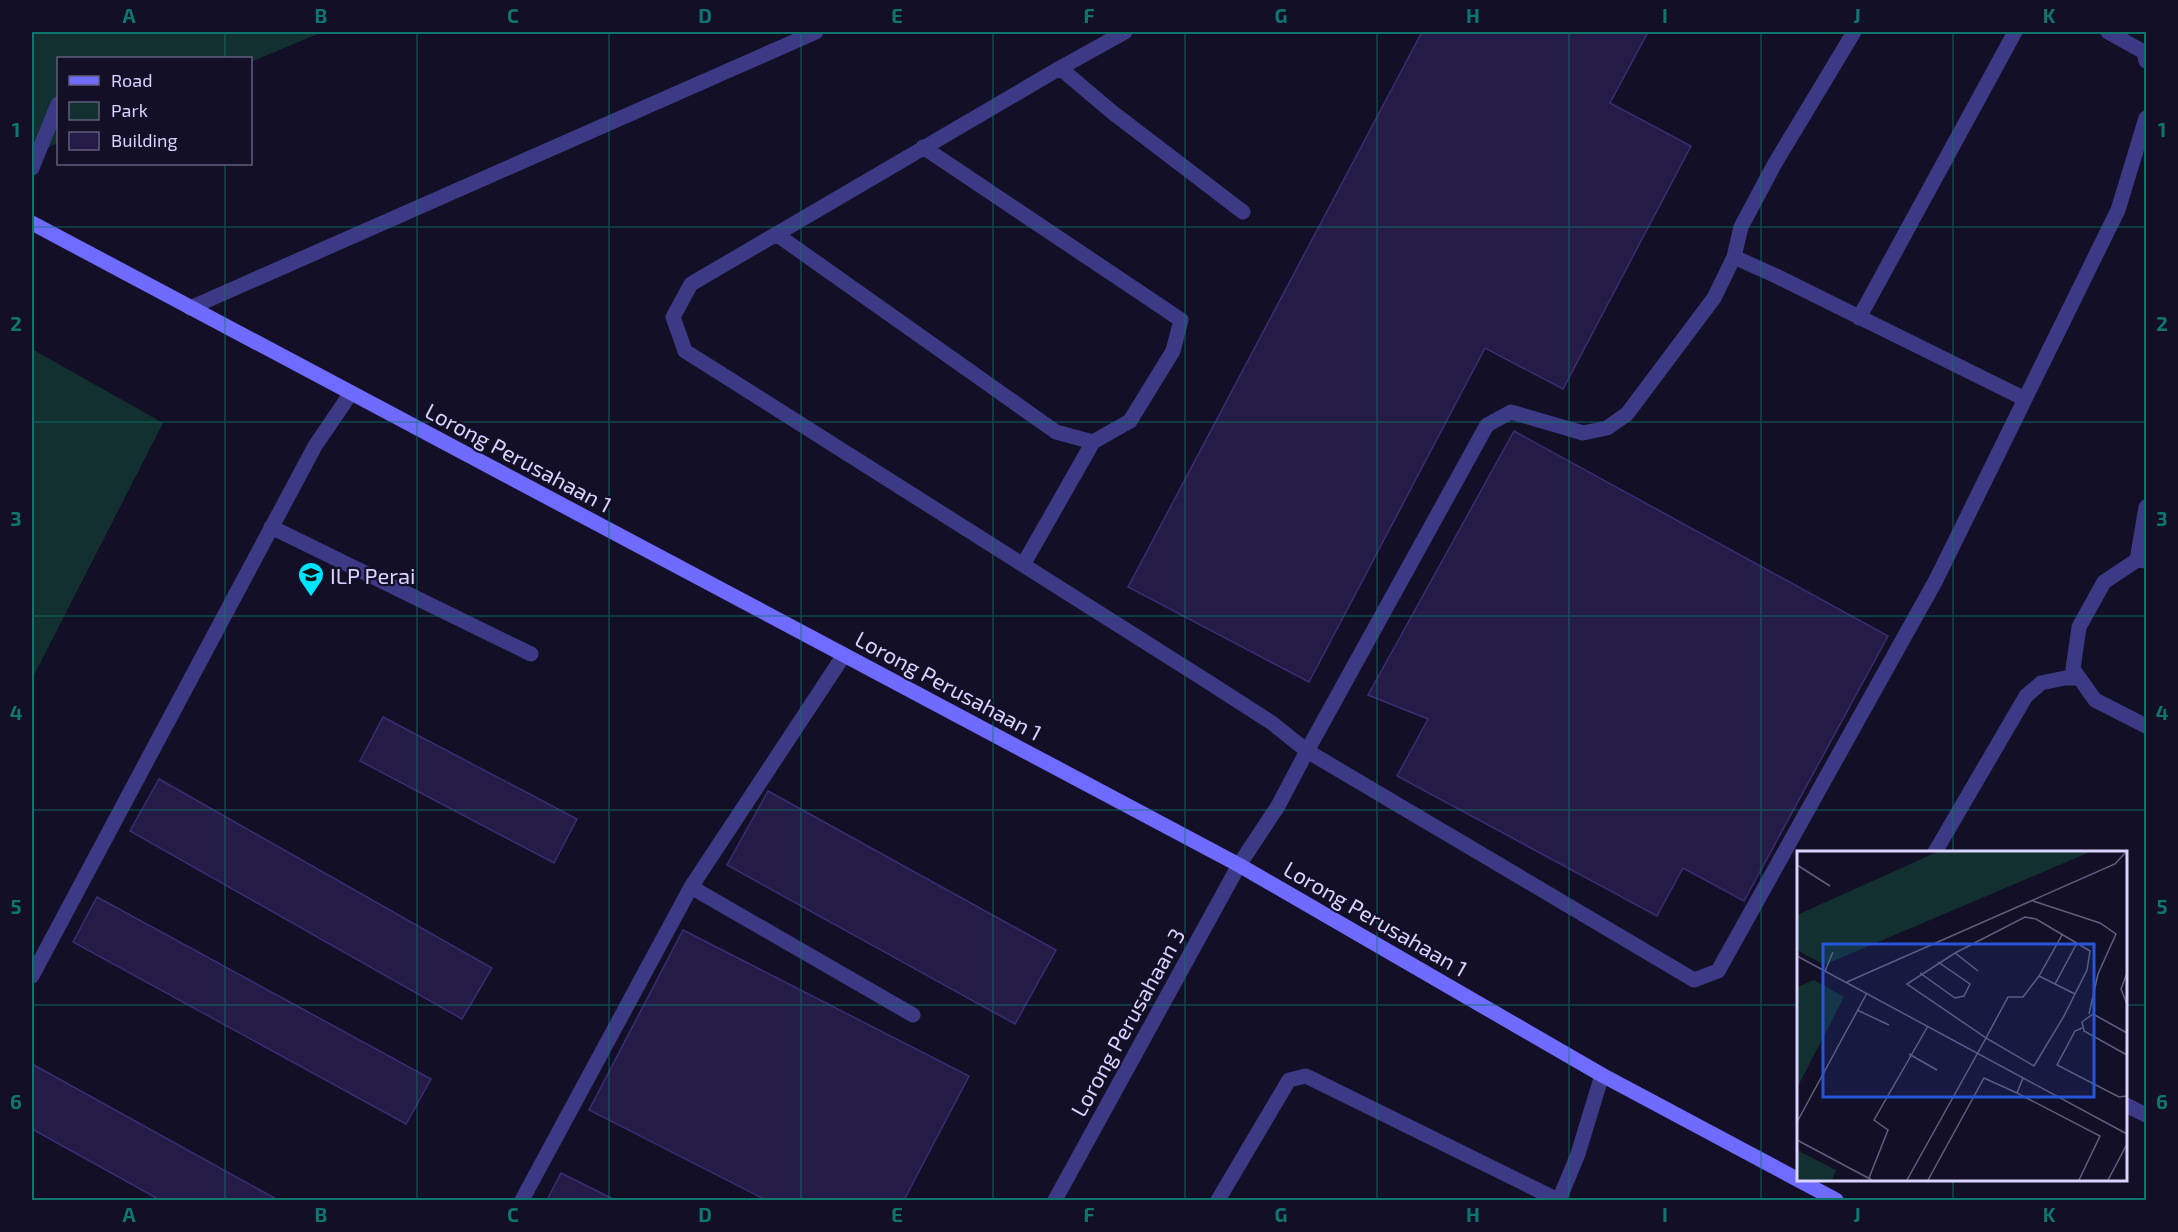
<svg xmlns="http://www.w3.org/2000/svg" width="2178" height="1232" font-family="'Exo 2',sans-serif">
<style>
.green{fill:#12302f}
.building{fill:#241b47;stroke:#3b2d73;stroke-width:1.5}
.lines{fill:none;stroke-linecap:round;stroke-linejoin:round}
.lane{stroke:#3d3a85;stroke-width:15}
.street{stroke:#3d3a85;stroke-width:15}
.secondary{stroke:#6f6bff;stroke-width:15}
.grid{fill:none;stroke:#0f766e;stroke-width:1.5;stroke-opacity:0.55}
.labels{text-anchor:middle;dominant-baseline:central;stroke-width:4.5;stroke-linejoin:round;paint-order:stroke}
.street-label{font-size:22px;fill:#d9d4ff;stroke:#130f26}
.poi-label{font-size:22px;fill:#d9d4ff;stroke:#130f26;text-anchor:start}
.inset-road{fill:none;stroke:#625e7d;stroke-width:1.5}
.view{fill:#2655da;fill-opacity:0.15;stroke:#2655da;stroke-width:3}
.inset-edge{fill:none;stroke:#d9d4ff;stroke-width:3}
.neatline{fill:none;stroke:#0f766e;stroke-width:2}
.grid-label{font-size:20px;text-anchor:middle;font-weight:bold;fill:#0f766e}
</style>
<rect width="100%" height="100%" fill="#130f26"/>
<path class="green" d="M32,32H322L251,62L250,58H58V143L32,155Z
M32,349L163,423L32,679Z"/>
<path class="building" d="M1422,32H1648L1610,103L1691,146L1563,389L1485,348L1309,682L1128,587Z
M1514,431L1888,636L1744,901L1683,868L1657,916L1397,776L1428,719L1368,695Z
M383,717L577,819L554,863L360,761Z
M159,779L492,968L462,1019L130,831Z
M768,791L1056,950L1015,1024L727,865Z
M97,897L431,1079L406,1124L73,942Z
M683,930L969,1076L904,1200H766L589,1110Z
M32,1064L278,1200H160L32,1129Z
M561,1173L615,1200H547Z"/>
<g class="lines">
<path class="lane" d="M2108,32L2144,52L2146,61
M1060,68L1125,32
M32,168L58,104
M776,234L1056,432L1093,442L1130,421L1173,351L1181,320L923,147
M1734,257L1741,227L1774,165L1854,32
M190,308L816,32
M1859,318L2015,32
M2025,399L1774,275L1734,257L1714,298L1627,414L1607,428L1583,433L1511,412L1487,425L1307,751L1694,980L1718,971L1936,580L2118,210L2146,118
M271,527L531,654
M2137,560L2146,507
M2146,561L2137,560L2104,582L2079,627L2073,669L2095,700L2146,726
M1023,565L1093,442
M1935,852L2026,696L2041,683L2065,678H2079
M1239,865L1278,806L1307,751L1272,723L1202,678L685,351L673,317L691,284L1060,68L1112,112L1243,212
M691,887L913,1015
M32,976L315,446L351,393
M2126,1105L2146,1115
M522,1200L691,887L844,655
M1218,1200L1289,1080L1306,1076L1558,1200
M1559,1200L1578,1154L1602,1075"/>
<path class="street" d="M1055,1200L1239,865"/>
<path class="secondary" d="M32,223L1239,865L1602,1075L1836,1200"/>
</g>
<path class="grid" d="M225,32V58M417,32V1200M609,32V1200M801,32V1200M993,32V1200M1185,32V1200M1377,32V1200M1569,32V1200M1761,32V1200M1953,32V852M225,164V1200M32,227H2146M32,422H2146M32,616H2146M32,810H2146M32,1005H1798M2126,1005H2146M1953,1180V1200"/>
<defs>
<symbol id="university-pin" viewBox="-11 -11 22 30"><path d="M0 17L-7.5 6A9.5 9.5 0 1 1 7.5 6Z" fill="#00e5ff" stroke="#130f26"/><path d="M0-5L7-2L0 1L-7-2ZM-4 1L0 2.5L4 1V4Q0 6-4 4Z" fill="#111"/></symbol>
</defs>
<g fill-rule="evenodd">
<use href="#university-pin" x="296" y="560" width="30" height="40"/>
</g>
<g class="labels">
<g class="street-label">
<text transform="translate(519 457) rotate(28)">Lorong Perusahaan 1</text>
<text transform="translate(949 685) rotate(28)">Lorong Perusahaan 1</text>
<text transform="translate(1376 918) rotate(30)">Lorong Perusahaan 1</text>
<text transform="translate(1127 1022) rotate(-61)">Lorong Perusahaan 3</text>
</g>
<g class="poi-label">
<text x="330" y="575">ILP Perai</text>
</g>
</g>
<g transform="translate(1797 851)">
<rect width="330" height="330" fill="#130f26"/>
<path d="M140,1H293L27,114L0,99V64ZM17,129L47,146L0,237V136ZM0,299L39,319L35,329H0Z" fill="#12302f"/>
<path class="inset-road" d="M0,14L33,35M236,50L303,72L319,83L301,123L292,163M158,102L228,66L239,68L293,100L290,119L267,165L237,215L189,187L211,146H226L242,125L278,143M0,105L330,283M28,120L36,101M123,122L158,147L167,145L173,133L141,111M330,122L324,138L330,153M242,125L265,84M50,131L318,13L329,1M258,133L280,92M60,159L92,174M285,177L278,180L260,214L322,246L330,245M330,182L296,163L285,171L287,180L330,204M112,203L140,219M226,227L220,242L303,285L282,329M0,271L70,142M0,289L75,329M72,327L91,279L77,269L131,175M110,329L189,187L110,133L158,102L181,120M131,329L187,227L220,242M311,329L330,293"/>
<path class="view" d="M26,93H297V246H26Z"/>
<rect width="330" height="330" class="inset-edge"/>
</g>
<rect width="2178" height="1232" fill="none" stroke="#130f26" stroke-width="66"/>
<rect x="57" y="57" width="195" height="108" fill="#130f26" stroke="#625e7d" stroke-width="1.5"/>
<rect x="69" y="76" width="30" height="9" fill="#6f6bff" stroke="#625e7d" stroke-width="1.5"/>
<text x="111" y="87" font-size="18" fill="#d9d4ff">Road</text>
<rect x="69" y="102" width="30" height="18" fill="#12302f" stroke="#625e7d" stroke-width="1.5"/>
<text x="111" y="117" font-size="18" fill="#d9d4ff">Park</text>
<rect x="69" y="132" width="30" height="18" fill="#241b47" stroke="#625e7d" stroke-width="1.5"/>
<text x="111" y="147" font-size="18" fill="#d9d4ff">Building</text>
<rect x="33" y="33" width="2112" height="1166" class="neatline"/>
<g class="grid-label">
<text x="129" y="23">A</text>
<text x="321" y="23">B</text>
<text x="513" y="23">C</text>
<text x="705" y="23">D</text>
<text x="897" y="23">E</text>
<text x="1089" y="23">F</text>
<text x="1281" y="23">G</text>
<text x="1473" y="23">H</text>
<text x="1665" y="23">I</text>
<text x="1857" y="23">J</text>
<text x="2049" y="23">K</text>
<text x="16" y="137">1</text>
<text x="2162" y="137">1</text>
<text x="16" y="331">2</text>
<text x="2162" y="331">2</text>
<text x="16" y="526">3</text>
<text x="2162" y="526">3</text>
<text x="16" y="720">4</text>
<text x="2162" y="720">4</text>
<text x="16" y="914">5</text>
<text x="2162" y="914">5</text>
<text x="16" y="1109">6</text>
<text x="2162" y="1109">6</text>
<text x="129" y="1222">A</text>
<text x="321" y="1222">B</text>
<text x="513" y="1222">C</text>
<text x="705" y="1222">D</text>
<text x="897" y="1222">E</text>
<text x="1089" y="1222">F</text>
<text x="1281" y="1222">G</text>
<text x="1473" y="1222">H</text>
<text x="1665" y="1222">I</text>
<text x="1857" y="1222">J</text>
<text x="2049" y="1222">K</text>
</g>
</svg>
